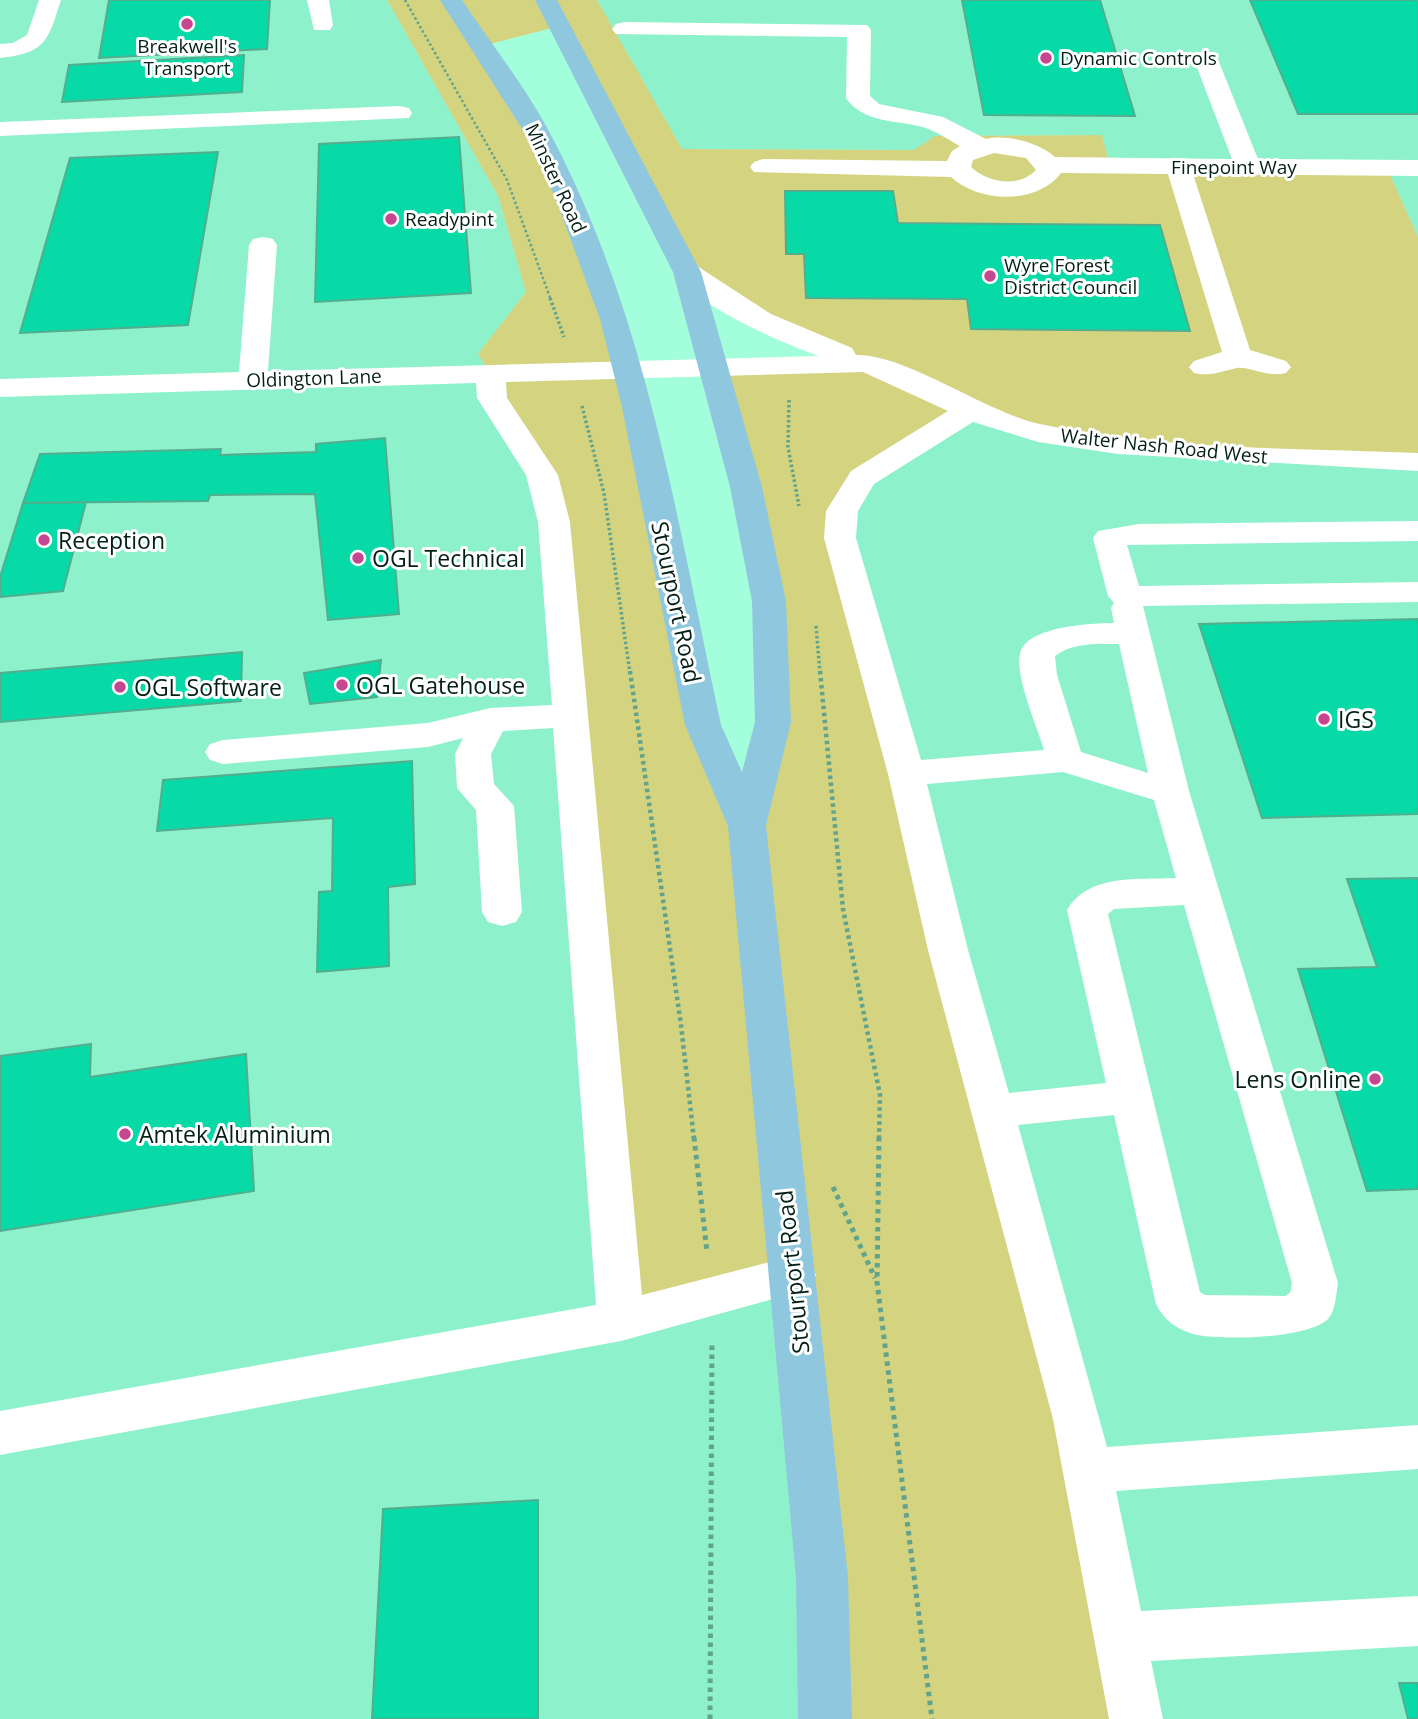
<svg xmlns="http://www.w3.org/2000/svg" width="1418" height="1719" font-family="'Open Sans',sans-serif">
<style>
.built{fill:#8df1cc}
.green{fill:#d4d380;fill-rule:evenodd}
.building{fill:#07daa7;stroke:#53ad8e;stroke-width:2}
.lines{fill:none;stroke-linecap:round;stroke-linejoin:round}
.path-far3{stroke:#62a38b;stroke-width:2.5;stroke-dasharray:2.5 2.5;stroke-linecap:butt}
.path-far2{stroke:#62a38b;stroke-width:3.5;stroke-dasharray:2.5 2.5;stroke-linecap:butt}
.path-far1{stroke:#62a38b;stroke-width:4.5;stroke-dasharray:3.5 3.5;stroke-linecap:butt}
.path{stroke:#62a38b;stroke-width:5;stroke-dasharray:4.5 4.5;stroke-linecap:butt}
.minor{fill:#fff;fill-rule:evenodd}
.major{fill:#8fc7de;fill-rule:evenodd}
.poi-dot{fill:#c64691;stroke:#fff;stroke-width:2.5}
.labels{text-anchor:middle;dominant-baseline:central;stroke-width:6;stroke-linejoin:round;paint-order:stroke}
.far-poi-label{font-size:19px;fill:#032017;stroke:#fff;text-anchor:start}
.far-street-label{font-size:19px;fill:#032017;stroke:#fff}
.poi-label{font-size:23px;fill:#032017;stroke:#fff;text-anchor:start}
.street-label{font-size:23px;fill:#032017;stroke:#fff}
</style>
<rect width="100%" height="100%" fill="#a3fedb"/>
<path class="built" d="M0,0H387L498,196L526,292L478,354L490,373L522,442L793,1275L825,1719H0Z
M597,0H1418V237L1387,168L1110,166L1101,135L935,136L914,150L682,149Z
M969,411L1418,462V1719H1130L842,511L862,478Z"/>
<path class="green" d="M387,0H597L682,149L914,150L935,136L1102,135L1110,166L1387,168L1418,237V462L1137,447L969,411L935,429L842,511L1136,1719H825L793,1276L621,1321L554,522L490,373L478,354L526,292L498,196ZM560,26L687,272L864,363L714,369L773,722L746,824L637,407L524,110L482,46Z"/>
<path class="building" d="M109,0H270L267,49L99,58Z
M962,0H1100L1135,116L984,115Z
M1250,0H1418V114H1298Z
M244,55L242,92L62,102L69,65Z
M459,137L471,293L315,302L319,144Z
M218,152L188,325L20,333L70,158Z
M785,191H893L898,223L1160,225L1190,331L971,329L967,299L806,298L804,254H786Z
M385,438L399,614L328,620L315,494L210,495L208,501L23,503L40,454L221,449L220,455L316,452V444Z
M86,502L63,591L0,597V577L23,503Z
M1418,619V814L1262,818L1199,624Z
M242,652L241,701L0,722V673Z
M381,660L377,697L310,704L304,673Z
M412,761L415,884L388,887L389,966L317,972L319,892L332,891L333,818L157,831L163,780Z
M1418,878V1189L1367,1191L1298,969L1377,967L1347,879Z
M91,1044L90,1077L246,1054L254,1191L0,1231V1056Z
M538,1500V1719H372L383,1509Z
M1399,1683H1418V1719H1408Z"/>
<g class="lines">
<path class="path-far3" d="M405,0L507,180L551,300"/>
<path class="path-far2" d="M550,298L564,337
M789,400L788,447L799,506
M582,406L604,493L630,673
M816,626L820,673"/>
<path class="path-far1" d="M630,671L681,1025L694,1139
M820,671L843,909L880,1095L879,1139"/>
<path class="path" d="M694,1137L707,1252
M879,1137L877,1282L932,1719
M833,1187L875,1278
M710,1719L712,1341"/>
<path class="minor" d="M39,0H61C48,41 46,53 0,58V44L13,43L27,35Z
M307,0H329L333,25L330,30H314Z
M624,22L867,25L871,30L870,96L879,104L943,117L986,139C1008,134 1039,143 1055,157L1232,159L1193,57L1197,52H1213L1217,57L1258,159L1418,160V176L1193,174L1250,350L1286,361L1291,367L1286,373C1267,378 1249,366 1237,368C1222,371 1210,377 1194,373L1189,367L1194,361L1222,352L1168,174L1061,173C1037,205 979,203 951,177L754,172L750,167L754,162L763,159L947,161L952,151L960,146C949,140 937,132 926,128C897,119 865,125 846,98L847,37L616,34L612,29L616,24ZM994,153L1026,158L1036,170C1019,188 988,183 971,167L973,160Z
M400,106L409,108L412,113L409,118L0,136V122Z
M263,237L273,239L277,245L268,371L819,356C779,342 697,306 673,272L677,266H697L771,314L852,348L856,355C904,353 985,412 1040,424C1159,450 1296,448 1418,453V471L1118,454L1038,442L973,422L874,484L858,511L856,538L921,760L1044,750C1037,726 1015,677 1020,654C1025,626 1093,623 1114,623L1111,608L1114,603L1108,596L1093,538L1098,531L1139,524L1418,521V541L1127,545L1139,586L1418,582V602L1143,606L1189,791L1338,1283C1336,1294 1336,1310 1328,1319C1308,1339 1223,1340 1197,1335C1178,1330 1164,1321 1156,1304L1114,1115L1018,1125L1107,1447L1418,1425V1469L1116,1491L1141,1611L1418,1596V1646L1151,1661L1163,1719H1109L1053,1419L928,950L888,774L824,538L826,511L851,471L948,411L863,372L506,382L507,398L558,475L570,522L642,1295L793,1256L809,1261L816,1275L809,1289L621,1341L0,1455V1411L596,1305L553,728L503,731L491,754L494,784L514,806L522,912L516,922L502,926L488,922L482,912L476,810L457,788L455,754L463,738L428,747L223,764L210,760L205,752L210,744L223,740L428,723L490,708L552,705L538,522L526,475L477,398L476,383L0,397V379L239,372L249,245L253,239ZM1119,644L1148,773L1081,752L1057,675L1055,656C1073,642 1097,644 1119,644ZM1063,772L1154,800L1176,878C1138,880 1089,873 1067,910L1106,1083L1009,1093L968,950L927,784ZM1184,905L1292,1283L1290,1293L1285,1296L1205,1295L1200,1292L1108,914L1114,909Z"/>
<path class="major" d="M440,0H462C492,45 527,89 552,137C648,319 678,527 721,725L742,772L755,722L752,601L730,487L673,272L535,0H557L701,272L762,487L786,601L791,722L766,826L848,1577L852,1719H798L796,1577L728,826L685,725L622,407L600,319L555,197L526,135Z"/>
</g>
<g class="poi-dot">
<circle cx="187" cy="24" r="7"/>
<circle cx="1046" cy="58" r="7"/>
<circle cx="391" cy="219" r="7"/>
<circle cx="990" cy="276" r="7"/>
<circle cx="44" cy="540" r="7"/>
<circle cx="358" cy="558" r="7"/>
<circle cx="342" cy="685" r="7"/>
<circle cx="120" cy="687" r="7"/>
<circle cx="1324" cy="719" r="7"/>
<circle cx="1375" cy="1079" r="7"/>
<circle cx="125" cy="1134" r="7"/>
</g>
<g class="labels">
<g class="far-poi-label">
<text x="187" y="46" text-anchor="middle">Breakwell's<tspan x="187" dy="22">Transport</tspan></text>
<text x="1060" y="58">Dynamic Controls</text>
<text x="405" y="219">Readypint</text>
<text x="1004" y="265">Wyre Forest<tspan x="1004" dy="22">District Council</tspan></text>
</g>
<g class="far-street-label">
<text x="1234" y="167">Finepoint Way</text>
<text transform="translate(556 178) rotate(65)">Minster Road</text>
<text transform="translate(314 378) rotate(-2)">Oldington Lane</text>
<text transform="translate(1164 446) rotate(6)">Walter Nash Road West</text>
</g>
<g class="poi-label">
<text x="58" y="540">Reception</text>
<text x="372" y="558">OGL Technical</text>
<text x="356" y="685">OGL Gatehouse</text>
<text x="134" y="687">OGL Software</text>
<text x="1338" y="719">IGS</text>
<text x="1361" y="1079" text-anchor="end">Lens Online</text>
<text x="139" y="1134">Amtek Aluminium</text>
</g>
<g class="street-label">
<text transform="translate(677 602) rotate(78)">Stourport Road</text>
<text transform="translate(792 1272) rotate(-96)">Stourport Road</text>
</g>
</g>
</svg>
